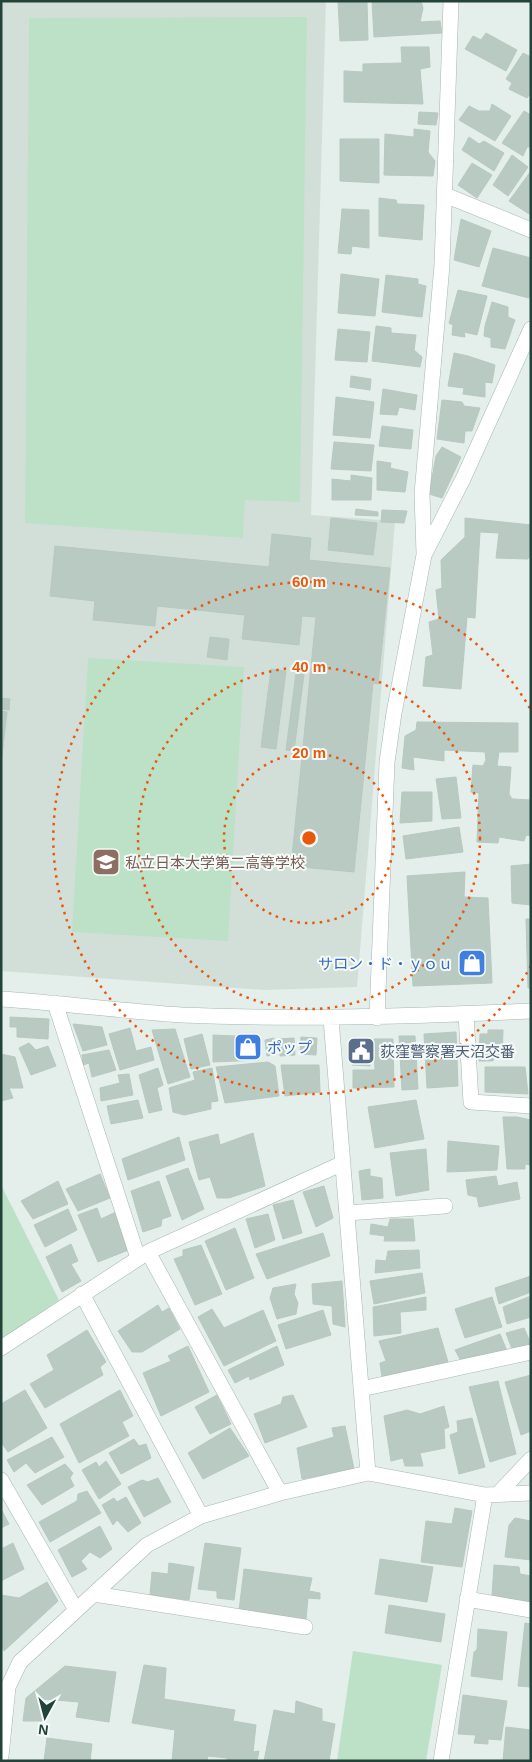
<svg xmlns="http://www.w3.org/2000/svg" width="532" height="1762" font-family="Helvetica,'Noto Sans JP',sans-serif">
<style>
.built{fill:#d2dfd9}
.green{fill:#bce1c7}
.building{fill:#b9cac3;stroke:#b6c9c1}
.lines{fill:none;stroke-linecap:round;stroke-linejoin:round}
.minor-casing{stroke:#a6b7b2;stroke-width:16}
.minor{stroke:#fff;stroke-width:15}
.ring{fill:none;stroke:#e8590c;stroke-width:2.5;stroke-dasharray:2.5 5}
.labels{text-anchor:middle;dominant-baseline:central;stroke-width:4;stroke-linejoin:round;paint-order:stroke}
.education-label{font-size:15px;fill:#785e54;stroke:#f5faf8;text-anchor:start}
.shop-label{font-size:15px;fill:#366cbe;stroke:#f5faf8;text-anchor:end}
.service-label{font-size:15px;fill:#4e5e75;stroke:#f5faf8;text-anchor:start}
.centre{fill:#e8590c;stroke:#f5faf8;stroke-width:2.5}
.ring-label{font-size:15px;text-anchor:middle;font-weight:bold;fill:#e8590c;stroke:#f5faf8;stroke-width:4;stroke-linejoin:round;paint-order:stroke}
</style>
<rect width="100%" height="100%" fill="#e4eeea"/>
<path class="built" d="M1,1H326L311,515L395,521L357,987L264,990L1,971Z"/>
<path class="green" d="M307,17L300,502L245,500L243,538L25,523L29,18Z
M88,658L244,667L228,941L72,932Z
M1,1185L59,1300L1,1340Z
M353,1651L442,1665L426,1761H337Z"/>
<path class="building" d="M338,1H367L368,40L340,41Z
M372,1H421L423,8L420,22L440,21L442,33L374,37Z
M486,33L517,50L506,71L465,49L473,36L481,40Z
M401,47H429L430,67L420,69L423,104L344,102V71L363,72V64L402,63Z
M523,53L531,57V93L527,98L509,89L512,83L506,79Z
M492,104L511,116L495,141L459,120L469,106L479,111H490Z
M524,111L531,115V147H527L523,156L502,143Z
M419,112L438,113L436,125L418,124Z
M414,129L430,131L428,152L435,161L433,176L384,175L385,134L414,137Z
M469,137L479,144L484,141L504,153L494,171L462,150Z
M340,139H379V183L340,181Z
M512,155L528,167L508,196L493,185Z
M472,163L492,175L477,198L458,185Z
M531,171V212L529,214L509,201Z
M379,198L396,200L397,204L424,205L422,240L379,236Z
M342,209L369,210V248L352,246L351,254L338,253Z
M461,219L491,231L479,267L454,260Z
M493,248L531,258V291L529,298L482,286Z
M341,274L379,279L375,316L338,313Z
M386,275L418,279V284L426,286L422,317L382,312Z
M458,290L487,296L477,335L464,332L465,337L452,335L453,325L449,323Z
M492,302L508,307V317L515,320L505,349L491,347V338L484,336L485,326Z
M376,326L391,328V333L416,335L414,350L422,357L420,367L372,361Z
M338,329L370,332L367,362L335,360Z
M454,353L468,356L495,365L492,383L485,382V397L463,394L464,388L448,386Z
M351,376L371,379L370,390L350,387Z
M383,389L417,395L415,410L399,407L397,415L380,414Z
M336,397L374,402L370,438L333,435Z
M442,400L462,402L464,406L480,408L472,431H465L464,443L437,439Z
M382,426L413,430L411,449L379,446Z
M334,442L374,445L371,471L331,469Z
M442,447L461,457L442,498L429,494L436,456Z
M377,461L391,463L390,468L408,472L405,492L377,490Z
M351,475L372,478L371,500H332V479L351,481Z
M356,509L378,512V516L355,515Z
M382,510L407,511L404,523L381,522Z
M331,518L377,523L373,555L328,550Z
M465,518L531,525V555L528,559L496,558L499,533L480,532L475,618L467,617L461,689L423,686L426,657L433,655L429,622L439,619L436,590L442,588L441,560L465,537Z
M272,534L311,538L309,560L390,568L378,684L373,683L354,872L291,866L316,617L302,616L299,645L242,639L245,615L157,606L155,626L93,620L95,601L50,596L55,546L269,567Z
M210,637L229,639L227,660L207,657Z
M271,669L286,671L276,749L261,747Z
M296,673L304,674L294,751L286,750Z
M1,698L10,699L9,710L1,709Z
M1,711L7,712L1,764Z
M417,722L518,723V752H499L497,766L511,767L509,794L512,799L531,800V836L526,835L524,841L499,837L498,843L477,842L479,793L471,792L473,765L483,766L486,760L485,752L444,750V761L413,757L414,770L402,768L405,736L416,730Z
M456,777L461,818L442,819L436,779Z
M402,792H432V821L400,823Z
M459,827L463,852L406,859L403,836Z
M531,864V905L512,903L511,866Z
M465,872L464,897L488,898L492,983L413,986L407,876Z
M526,919H531V988H528Z
M10,1017L49,1019L48,1039L17,1037V1027H10Z
M73,1024L102,1027L107,1045L83,1051Z
M130,1028L136,1051L151,1047L154,1060L120,1070L109,1034Z
M175,1029L190,1077L168,1084L152,1030Z
M488,1030H503L502,1057H494L493,1061H479L480,1034H488Z
M456,1032L458,1086L427,1088L424,1034Z
M202,1034L210,1065L191,1069L184,1039Z
M213,1035L258,1037L259,1060L213,1062Z
M399,1036H415L418,1089L402,1090Z
M301,1037L317,1038L316,1055L300,1054Z
M274,1038L276,1054L267,1056L265,1040Z
M294,1038L295,1055L280,1056L279,1039Z
M374,1039H393L394,1087L353,1088V1070H375Z
M353,1040L371,1041L370,1066L352,1065Z
M29,1043L36,1050L48,1046L56,1066L31,1075L19,1048Z
M109,1050L116,1070L92,1077L89,1063L83,1065L82,1055Z
M1,1054L15,1057L23,1088H9L13,1098L1,1101Z
M268,1062L275,1066L279,1096L225,1103L216,1067Z
M281,1065H319L320,1092L285,1096Z
M485,1067H525L528,1094L485,1092Z
M158,1068L163,1085L157,1088L162,1110L149,1113L139,1075Z
M212,1068L218,1101L211,1102V1109L184,1115L173,1112L169,1088L195,1080L193,1072Z
M129,1074L133,1095L101,1101L100,1088L120,1083L118,1075Z
M138,1100L143,1118L111,1124L107,1106Z
M416,1100L424,1139L375,1148L368,1107Z
M503,1117H517L531,1120V1165L525,1164V1169H507Z
M253,1133L265,1186L229,1198H217L210,1177L199,1180L189,1142L218,1134L220,1145Z
M179,1137L185,1160L128,1180L122,1159Z
M448,1141L499,1146L497,1170L447,1172Z
M426,1149L429,1190L396,1196L390,1153Z
M188,1168L204,1209L182,1220L166,1176Z
M370,1169V1176L382,1178L383,1198L362,1200L359,1171Z
M100,1174L110,1198L78,1211L66,1189Z
M496,1176L498,1186L517,1182L520,1199L479,1207L477,1197L468,1195L466,1180Z
M58,1181L68,1204L33,1219L21,1201Z
M159,1181L171,1216L162,1219L161,1226L143,1232L131,1191Z
M324,1186L333,1218L316,1227L303,1192Z
M293,1200L302,1233L283,1239L273,1205Z
M97,1208L101,1219L116,1212L131,1249L98,1262L78,1215Z
M68,1209L77,1230L45,1247L34,1225Z
M268,1214L275,1240L255,1248L246,1219Z
M390,1219H413L415,1241H384L385,1236L370,1234L371,1224L388,1227Z
M235,1228L254,1278L226,1290L205,1241Z
M323,1233L330,1256L267,1279L256,1254Z
M71,1244L78,1261L71,1264L81,1281L62,1292L46,1257Z
M201,1245L222,1294L195,1305L174,1259L183,1256V1250Z
M419,1250L420,1268L375,1273L376,1260L386,1261L388,1251Z
M422,1273L425,1293L374,1304L370,1281Z
M531,1276V1292L499,1304L495,1288Z
M342,1281L345,1327L333,1324L332,1306L313,1304L312,1284Z
M296,1284L294,1294L298,1303L296,1314L277,1319L270,1298L273,1288Z
M531,1296V1317L507,1324L503,1307Z
M426,1297V1310L400,1312L401,1333L374,1336L373,1307Z
M492,1297L502,1327L465,1338L455,1309Z
M158,1305L162,1312L169,1308L180,1329L142,1352H132L118,1331Z
M212,1309L224,1328L263,1310L276,1341L224,1366L198,1317Z
M323,1310L331,1335L286,1349L278,1325Z
M438,1328L448,1362L382,1377L380,1363L386,1361L379,1341Z
M524,1328L531,1344L512,1349L506,1333Z
M87,1330L106,1362L100,1367L103,1375L45,1408L30,1384L54,1370L47,1355Z
M500,1334L507,1351L461,1361L455,1350Z
M188,1346L209,1392L161,1416L143,1373L171,1361L168,1356Z
M277,1346L284,1365L250,1380L249,1376L235,1383L228,1370Z
M531,1375V1431L521,1435L505,1382Z
M498,1381L516,1454L490,1462L469,1387Z
M25,1390L47,1428L8,1452L1,1442V1404Z
M120,1390L133,1416L122,1422L129,1436L79,1463L60,1424Z
M217,1395L231,1424L210,1434L195,1407Z
M293,1395L307,1427L265,1443L254,1414L281,1404L283,1397Z
M444,1406L449,1427L444,1429L445,1448L420,1453L423,1466H405L403,1458L391,1461L384,1416L407,1410L420,1414Z
M472,1418L485,1467L459,1474L450,1435L458,1432L457,1421Z
M345,1426L354,1469L302,1479L297,1448L334,1437L332,1428Z
M230,1428L249,1456L203,1479L188,1453Z
M52,1437L64,1457L35,1473L26,1463L14,1472L7,1460Z
M134,1439L139,1446L146,1444L151,1458L121,1474L109,1453Z
M106,1461L121,1484L99,1499L82,1470L96,1462L99,1467Z
M65,1464L73,1473L70,1478L74,1486L42,1505L27,1485Z
M158,1478L171,1502L144,1517L128,1487L142,1480L148,1482Z
M87,1491L101,1513L50,1542L39,1522L77,1501L78,1494Z
M126,1497L141,1523L128,1532L117,1520L113,1525L102,1505L114,1498L117,1502Z
M455,1508L472,1511L462,1567L421,1562L426,1521L452,1524Z
M1,1509L9,1524L1,1528Z
M515,1518L531,1521V1560L505,1557L509,1525Z
M100,1526L112,1549L100,1558L90,1552L81,1561L87,1569L72,1577L58,1550Z
M13,1543L24,1569L1,1581V1549Z
M205,1543L241,1548L234,1600L217,1598V1591L198,1589Z
M380,1559L433,1567L427,1602L375,1594Z
M169,1563L194,1567L189,1600L150,1595L152,1572L168,1574Z
M494,1565L519,1567L520,1574L531,1576V1604L492,1596Z
M244,1569L312,1578L309,1591L320,1593V1599L308,1598L306,1619L239,1611Z
M47,1582L58,1601L4,1651L1,1645V1595L19,1598Z
M389,1605L445,1614L441,1642L385,1633Z
M525,1623L531,1624V1687L518,1686Z
M478,1629L507,1632L502,1680L471,1676L474,1652L477,1650Z
M144,1665L166,1668L164,1699L235,1710L233,1721L256,1725L253,1752L259,1751L257,1761H227V1758L208,1756L207,1761H172L175,1730L132,1723Z
M65,1666L116,1672L109,1722L76,1717L79,1702L43,1699L42,1721H23L26,1698Z
M463,1695L507,1701L501,1740L488,1739V1744L474,1743L476,1735L458,1734Z
M296,1701L322,1709V1721L335,1724L329,1761H264L274,1710L295,1714Z
M506,1727L531,1730V1761H503Z
M47,1738L92,1744L90,1761H44Z"/>
<g class="lines">
<defs>
<path id="minor" d="M445,195L531,230
M424,553L422,494L442,265L451,1
M1,999C62,1003 122,1011 182,1015C299,1020 414,1016 531,1011
M55,1003L138,1258
M466,1014L471,1102L531,1106
M377,1018L387,762L394,713L424,555L463,479L531,329
M347,1213L445,1206
M148,1252L280,1493
M82,1294L201,1516
M1,1348L148,1252L343,1163
M361,1389L531,1352
M368,1473L485,1495L531,1493
M1,1480L76,1610
M498,1494L531,1459
M94,1594L305,1627
M467,1599L531,1610
M1,1756L8,1687L20,1662L147,1545L201,1516L280,1493L368,1473L331,1019
M441,1761L485,1495"/>
</defs>
<use href="#minor" class="minor-casing"/>
<use href="#minor" class="minor"/>
</g>
<g class="ring">
<circle cx="309" cy="838" r="85"/>
<circle cx="309" cy="838" r="171"/>
<path d="M531 966A256 256 0 1 1 531 710"/>
</g>
<defs>
<symbol id="school-square" viewBox="-11 -11 22 22"><rect x="-9" y="-9" width="18" height="18" rx="4" fill="#8d6e63" stroke="#f5faf8"/><path d="M0-5L7-2L0 1L-7-2ZM-4 1L0 2.5L4 1V4Q0 6-4 4Z" fill="#fff"/></symbol>
<symbol id="shop-square" viewBox="-11 -11 22 22"><rect x="-9" y="-9" width="18" height="18" rx="4" fill="#3f7fe0" stroke="#f5faf8"/><path d="M-5-2.5h2.3a2.7 3.5 0 0 1 5.4 0H5L5.5 6h-11ZM-1.5-2.5h3a1.5 2.3 0 0 0-3 0Z" fill="#fff"/></symbol>
<symbol id="civic-square" viewBox="-11 -11 22 22"><rect x="-9" y="-9" width="18" height="18" rx="4" fill="#5c6f8a" stroke="#f5faf8"/><path d="M-.6-6.5H3V-4.5H.6V-3L4-1V1h2V6H-6V1h2V-1L-.6-3ZM-1.2 2.5V6h2.4V2.5Z" fill="#fff"/></symbol>
</defs>
<g fill-rule="evenodd">
<use href="#school-square" x="90" y="846" width="32" height="32"/>
<use href="#shop-square" x="456" y="947" width="32" height="32"/>
<use href="#shop-square" x="232" y="1031" width="32" height="32"/>
<use href="#civic-square" x="345" y="1035" width="32" height="32"/>
</g>
<g class="labels">
<g class="education-label">
<text x="125" y="862">私立日本大学第二高等学校</text>
</g>
<g class="shop-label">
<text x="453" y="963">サロン・ド・ｙｏｕ</text>
<text x="267" y="1047" text-anchor="start">ポップ</text>
</g>
<g class="service-label">
<text x="380" y="1051">荻窪警察署天沼交番</text>
</g>
</g>
<circle cx="309" cy="838" r="8" class="centre"/>
<g class="ring-label">
<text x="309" y="587">60 m</text>
<text x="309" y="672">40 m</text>
<text x="309" y="758">20 m</text>
</g>
<rect width="532" height="1762" fill="none" stroke="#22423a" stroke-width="5"/>
<g transform="translate(45 1717) rotate(187)" stroke="#f5faf8" stroke-width="4" paint-order="stroke">
<path d="M0-4L9 19L0 12L-9 19Z" fill="#22423a"/>
<text y="-8" font-size="14" font-weight="bold" text-anchor="middle" fill="#22423a">N</text>
</g>
</svg>
